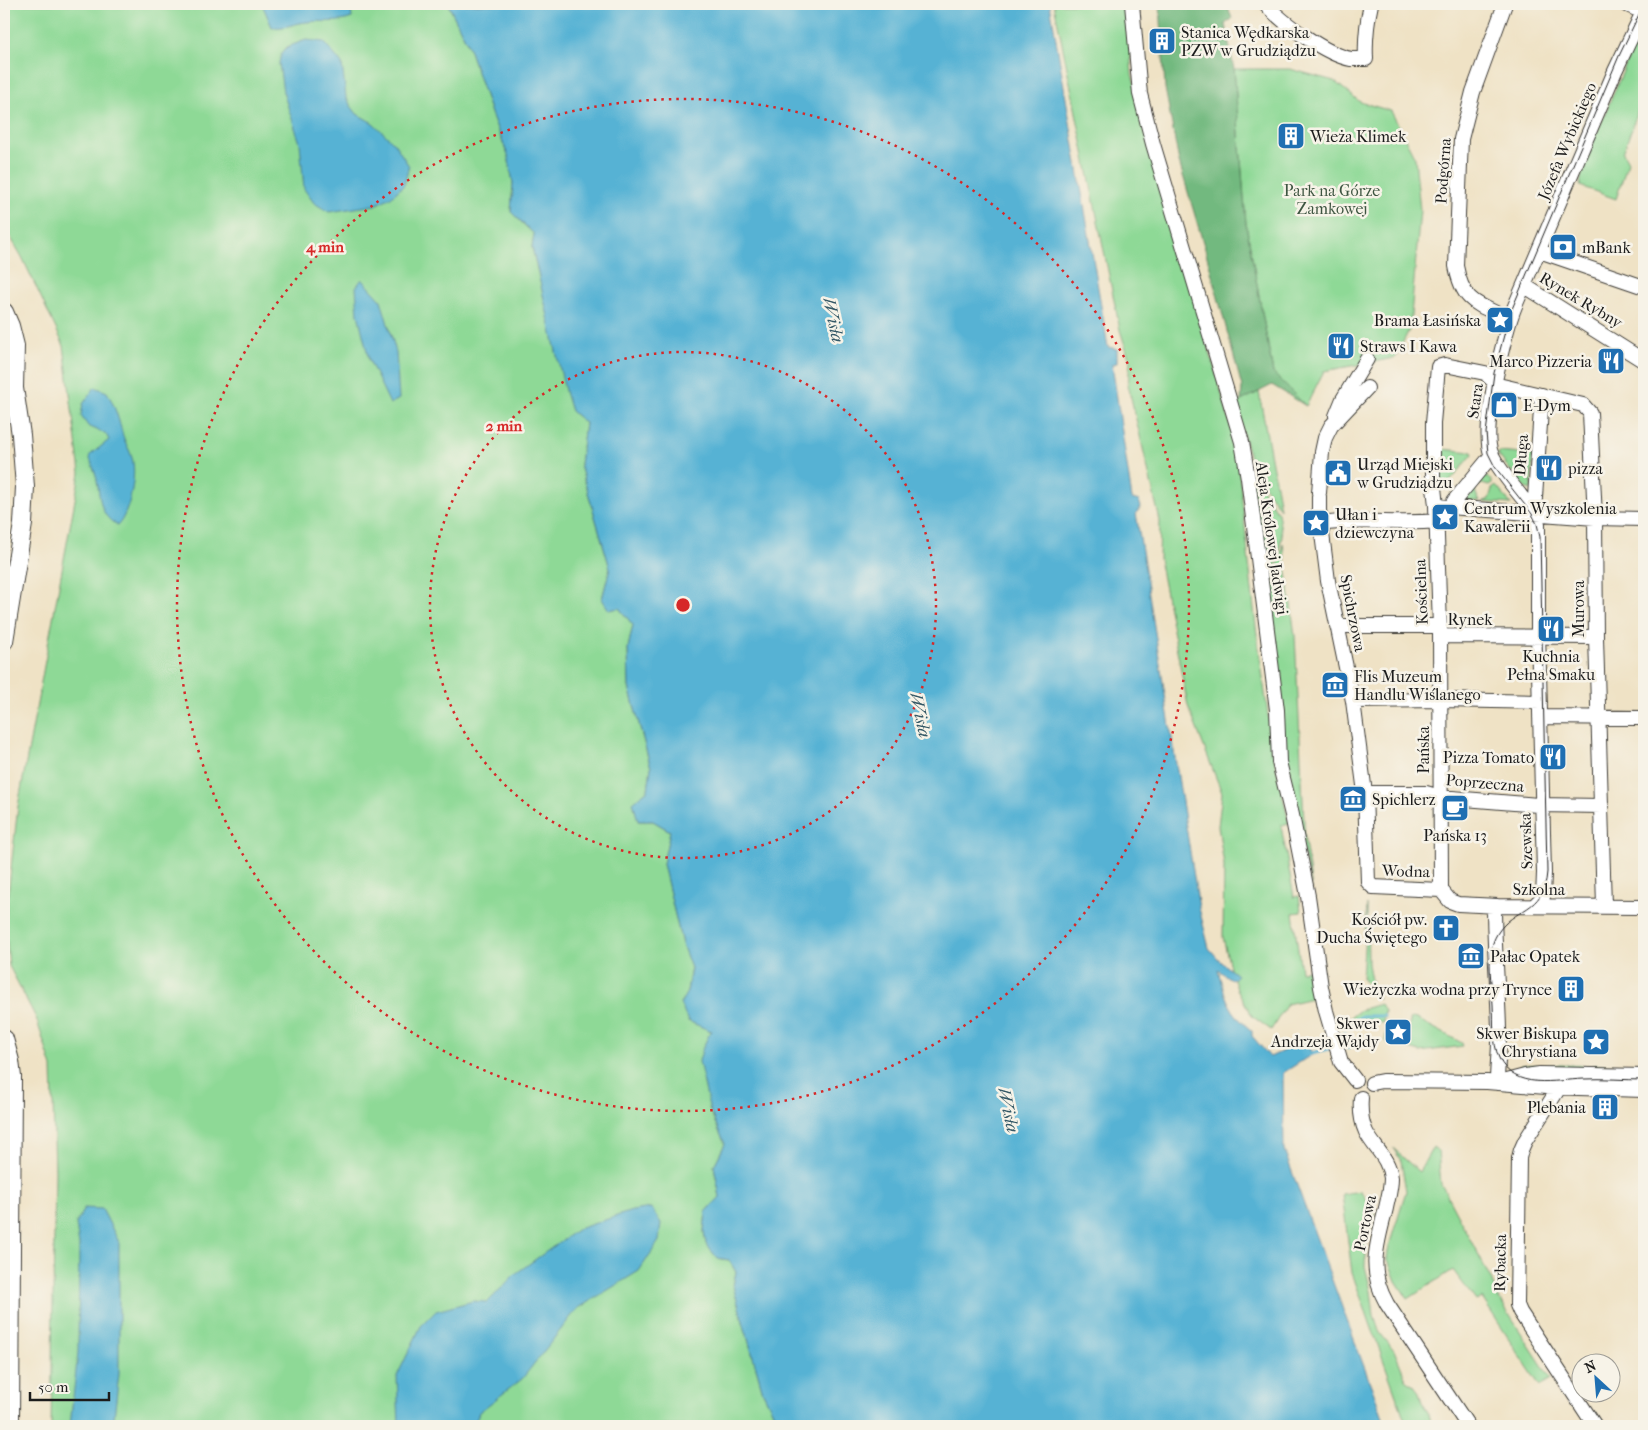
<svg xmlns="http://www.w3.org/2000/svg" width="1648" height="1430" font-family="'IM FELL French Canon',serif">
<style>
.green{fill:#8ed996;stroke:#557a59}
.forest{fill:#72b97f;stroke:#476a4e}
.water{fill:#57b2d4;stroke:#3a6778}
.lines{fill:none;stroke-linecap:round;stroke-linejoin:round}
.stream{stroke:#57b2d4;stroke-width:3}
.minor-casing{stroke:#3c3a35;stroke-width:16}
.major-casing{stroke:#3c3a35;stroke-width:20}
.minor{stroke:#fff;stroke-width:14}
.major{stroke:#fff;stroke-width:18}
.tram{stroke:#1c1c1c;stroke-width:1}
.ring{fill:none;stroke:#d62828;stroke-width:2.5;stroke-dasharray:2.5 5}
.labels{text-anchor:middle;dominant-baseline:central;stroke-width:5;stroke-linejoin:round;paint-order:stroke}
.poi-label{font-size:16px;fill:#1c1c1c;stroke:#f7f3e8;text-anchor:start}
.street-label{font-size:16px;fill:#1c1c1c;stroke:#f7f3e8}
.park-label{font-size:16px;fill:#3e5541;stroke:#f7f3e8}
.water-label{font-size:18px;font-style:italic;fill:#345866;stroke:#f7f3e8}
.centre{fill:#d62828;stroke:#f7f3e8;stroke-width:2.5}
.ring-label{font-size:15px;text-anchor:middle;font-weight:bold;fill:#d62828;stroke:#f7f3e8;stroke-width:5;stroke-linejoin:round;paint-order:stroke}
</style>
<rect width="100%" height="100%" fill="#f7f3e8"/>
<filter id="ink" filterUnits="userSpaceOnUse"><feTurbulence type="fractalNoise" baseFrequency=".02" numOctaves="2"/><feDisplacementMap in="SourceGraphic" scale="10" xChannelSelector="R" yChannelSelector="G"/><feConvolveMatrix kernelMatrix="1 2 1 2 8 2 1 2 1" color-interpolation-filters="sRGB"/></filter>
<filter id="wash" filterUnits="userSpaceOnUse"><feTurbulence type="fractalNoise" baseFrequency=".0096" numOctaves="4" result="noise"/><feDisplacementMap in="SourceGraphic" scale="20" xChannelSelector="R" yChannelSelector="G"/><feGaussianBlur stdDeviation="1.12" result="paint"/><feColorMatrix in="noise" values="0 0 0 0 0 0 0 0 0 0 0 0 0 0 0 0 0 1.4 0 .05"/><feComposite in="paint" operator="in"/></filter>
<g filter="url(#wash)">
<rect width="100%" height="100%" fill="#efe2c5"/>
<path class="green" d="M4,4H448L468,45L492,116L508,155L513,183L511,212L534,234L532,247L571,411L585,423L580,465L610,568L602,599L619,608L633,625L628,648L629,687L651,768L648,790L638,821H653L670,831L663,864L682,944L691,967L687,992L688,1021L712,1031L703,1047L710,1111L725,1144L714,1166L720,1197L706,1212L704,1231L706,1244L717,1258L729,1260L736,1272L733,1286L763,1392L777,1420L778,1426H51L55,1172L52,1067L36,1018L9,966L5,922L18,806L80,473L64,346L22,257L4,226Z
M1054,4H1126L1132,74L1236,445L1256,627L1273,752L1289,824L1281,826L1294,897L1299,896L1301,912L1293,913L1301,971L1309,970L1313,989L1310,990L1312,998L1287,1004L1271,1030L1252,1016L1237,989L1231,972L1223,937L1224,865L1218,826L1222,793L1188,706L1159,559L1160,521L1128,385L1130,361L1120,330Z
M1644,22V93L1623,153L1628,162L1616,199L1580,186L1583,165Z
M1234,69H1290L1334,81L1360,102L1391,111L1415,158L1420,210L1410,328L1395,358L1324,371L1306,406L1273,373L1246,224Z
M1259,392L1278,496L1280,509L1254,471L1234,404Z
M1442,449L1472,452L1473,454L1448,484L1440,479L1439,452Z
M1499,452L1533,455L1531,490L1525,488L1498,455Z
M1484,476L1488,477L1493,483L1489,486L1482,484L1476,486L1481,478Z
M1252,480L1257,481L1278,513L1282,536L1273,579L1269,585L1266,586Z
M1496,486L1511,504L1483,502L1489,499L1492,489Z
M1473,488C1476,490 1476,497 1480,501H1464Z
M1283,543L1295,636L1305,842L1312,889L1284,772L1267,591L1273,588Z
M1367,905L1368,964L1372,985L1378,999L1362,978Z
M1380,1004L1385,1011L1383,1023L1357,1020L1353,1025L1347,1020L1360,1010Z
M1411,1018L1417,1019L1462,1043L1463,1046L1420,1052L1388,1043L1385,1040L1387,1030L1397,1032L1398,1028L1408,1030Z
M1522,1065H1583L1584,1072H1518Z
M1593,1065L1644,1066V1073H1593Z
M1433,1147L1438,1151L1441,1184L1491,1279L1499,1299L1551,1379L1540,1386L1482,1298L1476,1301L1453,1270L1408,1299L1396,1281L1387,1257L1389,1246L1406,1191L1401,1161L1393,1148L1419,1172Z
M1361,1191L1375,1215L1366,1246L1365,1266L1371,1291L1374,1315L1380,1333L1394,1350L1406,1379L1413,1384L1419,1392L1422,1402L1429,1414L1432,1426H1411L1410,1422L1406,1423L1352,1273L1342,1194Z"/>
<path class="forest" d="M1160,4H1227L1232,19L1225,24L1234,69L1246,224L1273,373L1306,406L1272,385L1241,401L1242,387L1205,249L1179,162L1165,88Z"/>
<path class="water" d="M262,4H350L352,18C337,24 322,20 307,22C294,23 285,29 272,27Z
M448,4H1050L1108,347L1117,349V363L1112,364L1132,499L1139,501L1141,507L1136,513L1199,908L1209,948L1222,963L1237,975L1232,980L1218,970C1225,997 1229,1012 1252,1031V1036L1270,1057L1298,1044L1309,1042L1311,1055L1283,1073L1284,1150L1386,1426H778L777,1420L763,1392L733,1286L736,1272L729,1260L717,1258L706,1244L704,1231L706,1212L720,1197L714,1166L725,1144L710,1111L699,1061L703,1047L711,1031L688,1021L680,1004L687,992L691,968L682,944L663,864L670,831L653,821H638L633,802L648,790L651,768L629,687L628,648L633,625L619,608L609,610L602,599L610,568L580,465L585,423L571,411L566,395L532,247L534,234L511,212L513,183L508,155L492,116L468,45Z
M306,40L324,42L342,64L346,97L351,106L357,114L373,123L394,143L409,166L404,185L391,197L375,205L329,212L314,203L304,189L300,143L283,92L279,63L281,54L287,47Z
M362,279L381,300L396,352L399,399L390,404L369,360L358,314L356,287Z
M95,387L107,392C115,406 119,420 123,436C125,443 130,450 132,458C137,474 130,512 118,525C98,517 100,493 96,475C94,469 91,462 89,456L109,440L106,434L88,426L81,416L83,404Z
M84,1208L102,1209L119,1242V1374L113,1426H70L78,1352L79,1245L76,1224Z
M651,1208L661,1223L659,1241L639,1271L577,1309L522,1379L479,1412L474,1426H399L397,1376L421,1326L436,1311L473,1301L488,1302L515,1274L578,1229L632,1211Z"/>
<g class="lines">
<path class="stream" d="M1351,1023L1362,1016H1384
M1345,1047V1032
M1341,1048L1356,1046L1359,1048
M1311,1053L1332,1048"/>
</g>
</g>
<g filter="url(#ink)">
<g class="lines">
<defs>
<path id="minor" d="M1132,4L1140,94L1153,144L1242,442L1248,478L1277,710L1279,762L1292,815L1308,896L1321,987L1326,1011L1341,1062L1355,1080
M1266,4C1281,22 1327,55 1351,59C1356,59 1361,59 1366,59C1365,40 1367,22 1371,4
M1505,4L1473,92L1461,139L1456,266C1463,304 1478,304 1509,319
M1625,4L1643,12
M1539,251L1644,287
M1525,286L1644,361
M1336,416L1343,399L1367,359
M1319,493L1322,452L1325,438L1331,426L1367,388
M1319,496V510L1328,581L1353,701L1365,793L1368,882L1373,887L1441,890
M1436,506L1595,518L1644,519
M1454,507V501L1492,455
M1534,512C1522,497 1498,470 1491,453C1481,429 1504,332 1515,306L1615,71L1644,10
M1321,524C1359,518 1398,525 1437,521
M1337,626H1440
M1440,636L1596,637
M1353,701L1441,700L1540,702
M1540,717L1644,718
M1365,793H1426L1440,797L1538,805L1602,806
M1441,890L1440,628L1436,506L1433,478V423L1438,367L1445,365L1485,373L1498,385L1583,405L1590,413L1595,518L1596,637L1604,906
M1441,890L1450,901L1458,904L1498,906L1644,907
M1494,906C1494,947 1498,988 1499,1029C1500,1047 1497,1064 1497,1083
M1534,906L1543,897L1544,873L1538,631V524L1534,512L1542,395
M1506,1081L1525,1076L1540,1074L1644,1076
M1372,1083L1382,1081L1487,1082L1546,1087L1644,1090
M1559,1088L1525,1141L1521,1150L1519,1158L1517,1305L1520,1312L1595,1426
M1361,1098C1360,1110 1361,1121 1366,1132C1374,1148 1389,1158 1391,1178C1391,1189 1388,1198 1386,1208C1377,1245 1367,1269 1387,1304L1468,1426"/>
<path id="major" d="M4,312L10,326L15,346L14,388L21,435L25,487L23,524L4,641
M4,1039L10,1061L12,1077L10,1426"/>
</defs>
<use href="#minor" class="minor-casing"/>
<use href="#major" class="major-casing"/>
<use href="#minor" class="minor"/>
<use href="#major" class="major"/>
<path class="tram" d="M1644,4L1619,56L1509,316L1494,373L1486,433L1488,453L1495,467L1532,514L1537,524L1540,537L1547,872C1544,914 1514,906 1497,934C1485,954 1492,984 1493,1005C1494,1022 1492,1042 1499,1058C1514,1091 1555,1080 1584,1079C1604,1078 1624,1080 1644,1080"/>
</g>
</g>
<g class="ring">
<circle cx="683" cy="605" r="253"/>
<circle cx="683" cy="605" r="506"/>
</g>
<defs>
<symbol id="building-square" viewBox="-11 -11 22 22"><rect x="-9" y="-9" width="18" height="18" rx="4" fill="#1f6fb2" stroke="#f7f3e8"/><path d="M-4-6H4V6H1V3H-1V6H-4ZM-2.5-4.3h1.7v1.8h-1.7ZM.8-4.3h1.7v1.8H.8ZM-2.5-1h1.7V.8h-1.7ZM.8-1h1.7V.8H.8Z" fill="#fff"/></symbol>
<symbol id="bank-square" viewBox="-11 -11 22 22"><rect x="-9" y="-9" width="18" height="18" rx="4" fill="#1f6fb2" stroke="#f7f3e8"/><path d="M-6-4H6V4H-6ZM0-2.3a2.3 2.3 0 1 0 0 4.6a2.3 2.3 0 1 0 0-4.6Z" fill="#fff"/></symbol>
<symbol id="sight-square" viewBox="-11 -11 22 22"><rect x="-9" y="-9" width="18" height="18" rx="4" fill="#1f6fb2" stroke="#f7f3e8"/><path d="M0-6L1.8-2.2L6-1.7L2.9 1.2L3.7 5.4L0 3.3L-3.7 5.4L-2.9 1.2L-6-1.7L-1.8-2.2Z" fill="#fff"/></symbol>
<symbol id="restaurant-square" viewBox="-11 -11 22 22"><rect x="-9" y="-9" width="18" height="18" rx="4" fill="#1f6fb2" stroke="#f7f3e8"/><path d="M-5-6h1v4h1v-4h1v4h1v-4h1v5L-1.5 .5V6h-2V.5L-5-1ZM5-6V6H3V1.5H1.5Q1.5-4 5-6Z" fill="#fff"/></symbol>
<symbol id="shop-square" viewBox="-11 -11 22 22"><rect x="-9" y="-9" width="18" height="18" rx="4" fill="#1f6fb2" stroke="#f7f3e8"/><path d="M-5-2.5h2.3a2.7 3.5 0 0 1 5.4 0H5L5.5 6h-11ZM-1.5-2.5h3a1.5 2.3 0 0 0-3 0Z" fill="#fff"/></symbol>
<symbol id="civic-square" viewBox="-11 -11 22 22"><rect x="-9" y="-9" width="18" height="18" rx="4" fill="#1f6fb2" stroke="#f7f3e8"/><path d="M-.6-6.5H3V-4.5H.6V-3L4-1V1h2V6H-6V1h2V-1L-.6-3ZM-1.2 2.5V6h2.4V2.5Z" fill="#fff"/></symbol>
<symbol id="museum-square" viewBox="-11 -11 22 22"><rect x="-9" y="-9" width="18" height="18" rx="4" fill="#1f6fb2" stroke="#f7f3e8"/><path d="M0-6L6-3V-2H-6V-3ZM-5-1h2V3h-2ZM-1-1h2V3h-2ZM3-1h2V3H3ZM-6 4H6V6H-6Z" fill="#fff"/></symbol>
<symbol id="cafe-square" viewBox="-11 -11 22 22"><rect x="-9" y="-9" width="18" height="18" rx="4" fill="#1f6fb2" stroke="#f7f3e8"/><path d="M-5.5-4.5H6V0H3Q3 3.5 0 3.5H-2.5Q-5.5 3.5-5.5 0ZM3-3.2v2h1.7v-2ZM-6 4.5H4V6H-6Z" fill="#fff"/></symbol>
<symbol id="church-square" viewBox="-11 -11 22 22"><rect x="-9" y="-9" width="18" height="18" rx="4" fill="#1f6fb2" stroke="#f7f3e8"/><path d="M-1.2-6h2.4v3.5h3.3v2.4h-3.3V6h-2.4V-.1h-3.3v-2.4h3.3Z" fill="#fff"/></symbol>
</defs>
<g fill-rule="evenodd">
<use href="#building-square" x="1146" y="25" width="32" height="32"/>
<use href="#building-square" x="1275" y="120" width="32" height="32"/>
<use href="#bank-square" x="1547" y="231" width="32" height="32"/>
<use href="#sight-square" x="1484" y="304" width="32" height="32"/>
<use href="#restaurant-square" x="1325" y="330" width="32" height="32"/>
<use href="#restaurant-square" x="1595" y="345" width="32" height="32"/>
<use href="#shop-square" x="1488" y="389" width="32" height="32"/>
<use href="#restaurant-square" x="1533" y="452" width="32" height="32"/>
<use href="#civic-square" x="1322" y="457" width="32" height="32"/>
<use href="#sight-square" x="1429" y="501" width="32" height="32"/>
<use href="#sight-square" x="1300" y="507" width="32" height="32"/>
<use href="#restaurant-square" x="1535" y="613" width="32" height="32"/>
<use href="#museum-square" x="1319" y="669" width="32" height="32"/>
<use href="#restaurant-square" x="1537" y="741" width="32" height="32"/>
<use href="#museum-square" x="1337" y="783" width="32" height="32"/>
<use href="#cafe-square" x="1439" y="792" width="32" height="32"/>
<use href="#church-square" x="1430" y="912" width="32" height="32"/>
<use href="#museum-square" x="1455" y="940" width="32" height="32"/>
<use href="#building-square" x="1555" y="973" width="32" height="32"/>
<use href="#sight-square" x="1382" y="1016" width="32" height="32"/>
<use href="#sight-square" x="1580" y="1026" width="32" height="32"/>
<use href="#building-square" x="1589" y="1091" width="32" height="32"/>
</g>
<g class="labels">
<g class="poi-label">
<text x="1181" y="32">Stanica Wędkarska<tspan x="1181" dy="18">PZW w Grudziądzu</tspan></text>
<text x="1310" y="136">Wieża Klimek</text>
<text x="1582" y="247">mBank</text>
<text x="1481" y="320" text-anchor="end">Brama Łasińska</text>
<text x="1360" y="346">Straws I Kawa</text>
<text x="1592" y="361" text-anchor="end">Marco Pizzeria</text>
<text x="1523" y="405">E-Dym</text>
<text x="1357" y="464">Urząd Miejski<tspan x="1357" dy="18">w Grudziądzu</tspan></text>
<text x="1568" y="468">pizza</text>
<text x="1464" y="508">Centrum Wyszkolenia<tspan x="1464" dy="18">Kawalerii</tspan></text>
<text x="1335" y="514">Ułan i<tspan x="1335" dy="18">dziewczyna</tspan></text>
<text x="1551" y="656" text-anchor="middle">Kuchnia<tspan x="1551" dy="18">Pełna Smaku</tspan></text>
<text x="1354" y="676">Flis Muzeum<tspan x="1354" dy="18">Handlu Wiślanego</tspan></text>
<text x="1534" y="757" text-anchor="end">Pizza Tomato</text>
<text x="1372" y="799">Spichlerz</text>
<text x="1455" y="835" text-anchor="middle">Pańska 13</text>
<text x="1427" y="919" text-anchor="end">Kościół pw.<tspan x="1427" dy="18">Ducha Świętego</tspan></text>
<text x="1490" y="956">Pałac Opatek</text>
<text x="1552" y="989" text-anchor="end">Wieżyczka wodna przy Trynce</text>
<text x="1379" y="1023" text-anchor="end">Skwer<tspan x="1379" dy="18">Andrzeja Wajdy</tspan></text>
<text x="1577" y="1033" text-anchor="end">Skwer Biskupa<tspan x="1577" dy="18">Chrystiana</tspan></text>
<text x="1586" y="1107" text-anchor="end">Plebania</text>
</g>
<g class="street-label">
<text transform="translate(1567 141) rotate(-67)">Józefa Wybickiego</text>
<text transform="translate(1443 171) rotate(-86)">Podgórna</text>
<text transform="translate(1581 300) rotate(31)">Rynek Rybny</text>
<text transform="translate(1475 401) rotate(-82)">Stara</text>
<text transform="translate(1521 455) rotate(-86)">Długa</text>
<text transform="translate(1272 538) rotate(82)">Aleja Królowej Jadwigi</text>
<text transform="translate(1421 592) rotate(-92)">Kościelna</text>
<text transform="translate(1578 609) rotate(-90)">Murowa</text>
<text transform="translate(1353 613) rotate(79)">Spichrzowa</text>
<text x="1470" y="619">Rynek</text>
<text transform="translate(1423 750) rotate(-90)">Pańska</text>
<text transform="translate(1485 783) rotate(5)">Poprzeczna</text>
<text transform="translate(1526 841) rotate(-92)">Szewska</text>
<text transform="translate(1406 871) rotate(2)">Wodna</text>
<text x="1539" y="889">Szkolna</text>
<text transform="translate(1365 1223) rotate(-78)">Portowa</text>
<text transform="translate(1500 1263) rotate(-89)">Rybacka</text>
</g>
<g class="park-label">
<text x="1332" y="190">Park na Górze<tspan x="1332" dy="18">Zamkowej</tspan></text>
</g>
<g class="water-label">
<text transform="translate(833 320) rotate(78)">Wisła</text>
<text transform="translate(920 715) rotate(78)">Wisła</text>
<text transform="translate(1008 1110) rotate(78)">Wisła</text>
</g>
</g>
<circle cx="683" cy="605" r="8" class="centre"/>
<g class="ring-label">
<text x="325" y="252">4 min</text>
<text x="504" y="431">2 min</text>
</g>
<rect width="1648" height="1430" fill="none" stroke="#f7f3e8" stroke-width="20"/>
<g transform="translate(1596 1378) rotate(334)"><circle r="24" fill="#f7f3e8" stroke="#9f9d96"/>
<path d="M0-4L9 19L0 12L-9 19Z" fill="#1f6fb2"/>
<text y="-8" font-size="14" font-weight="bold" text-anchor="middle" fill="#1c1c1c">N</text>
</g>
<path d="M30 1392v8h79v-8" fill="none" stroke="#1c1c1c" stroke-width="2.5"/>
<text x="38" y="1392" font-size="15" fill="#1c1c1c" stroke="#f7f3e8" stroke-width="4" paint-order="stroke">50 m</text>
</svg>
